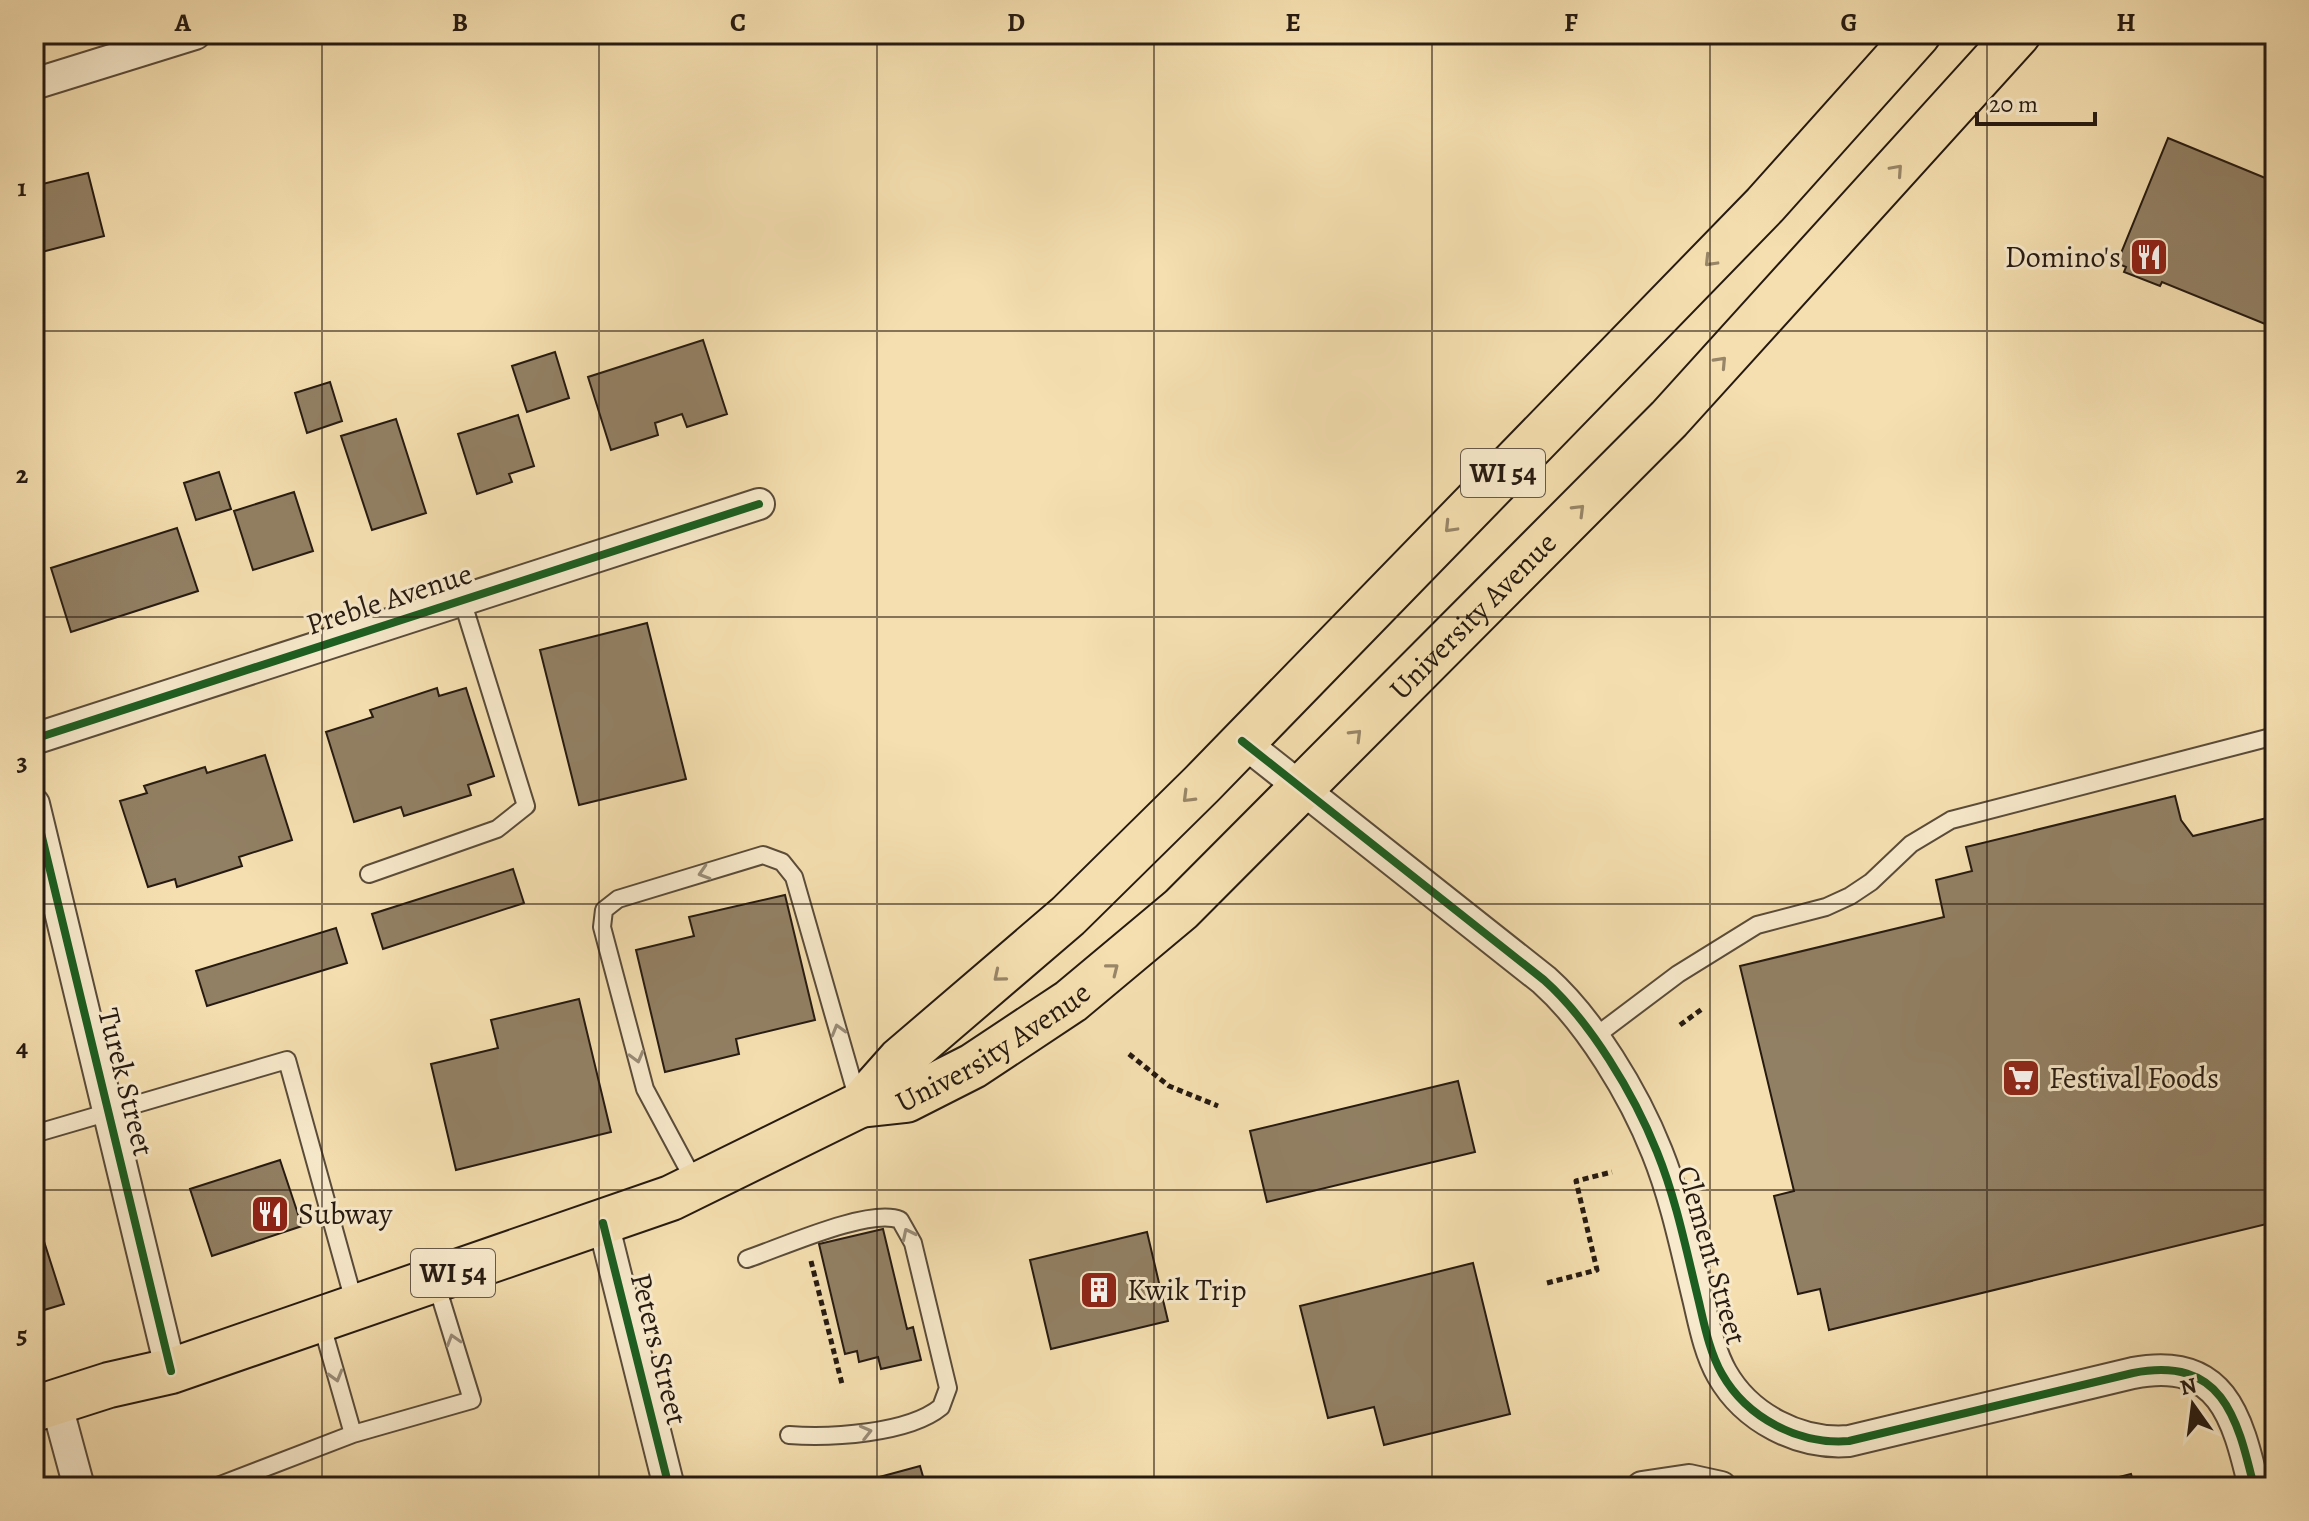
<svg xmlns="http://www.w3.org/2000/svg" width="2309" height="1521" font-family="Alegreya,serif">
<style>
.building{fill:#928064;stroke:#261a11;stroke-width:2}
.lines{fill:none;stroke-linecap:round;stroke-linejoin:round}
.service-casing{stroke:#5a4b39;stroke-width:20}
.minor-casing{stroke:#5a4b39;stroke-width:34}
.primary-casing{stroke:#261a11;stroke-width:48}
.path{stroke:#261a11;stroke-width:5;stroke-dasharray:6 4;stroke-linecap:butt}
.service{stroke:#f8eacc;stroke-width:16}
.minor{stroke:#f8eacc;stroke-width:30}
.primary{stroke:#f5dfb0;stroke-width:44}
.cycleway-casing{stroke:#f8eacc;stroke-width:13}
.cycleway{stroke:#1b5e20;stroke-width:8}
.oneway{stroke:#988668}
.oneway2{stroke:#9a8c78}
.grid{fill:none;stroke:#261a11;stroke-width:2;stroke-opacity:0.55}
.labels{text-anchor:middle;dominant-baseline:central;stroke-width:6;stroke-linejoin:round;paint-order:stroke}
.shield{fill:#f8eacc;stroke:#655849;stroke-width:2}
.shield-label{font-size:28px;font-weight:bold;fill:#261a11}
.poi-label{font-size:30px;fill:#261a11;stroke:#f8eacc;text-anchor:start}
.street-label{font-size:30px;fill:#261a11;stroke:#f8eacc}
.neatline{fill:none;stroke:#261a11;stroke-width:3}
.grid-label{font-size:26px;text-anchor:middle;font-weight:bold;fill:#261a11}
</style>
<rect width="100%" height="100%" fill="#f5dfb0"/>
<filter id="stains"><feTurbulence type="fractalNoise" baseFrequency=".0025" numOctaves="4"/><feColorMatrix values="0 0 0 0 .2 0 0 0 0 .09 0 0 0 0 .02 0 0 0 .5 -.17"/></filter>
<radialGradient id="worn" r=".72"><stop offset=".6" stop-color="#630" stop-opacity="0"/><stop offset="1" stop-color="#630" stop-opacity=".3"/></radialGradient>
<path class="building" d="M2168,138L2275,182V328L2162,282L2160,286L2124,272L2126,267L2117,263Z
M88,173L104,236L34,254V186Z
M703,340L727,414L687,427L682,414L655,423L658,435L611,450L588,377Z
M555,352L569,398L527,412L512,366Z
M330,382L342,421L307,433L295,393Z
M518,415L534,466L509,474L512,482L477,494L458,434Z
M396,419L426,513L372,530L341,436Z
M219,472L231,509L196,520L184,483Z
M294,492L313,551L253,570L234,511Z
M177,528L198,591L71,632L51,568Z
M647,623L686,779L579,805L540,650Z
M437,688L439,696L466,688L494,776L468,785L471,795L404,816L401,807L354,822L326,732L373,717L370,710Z
M265,755L292,840L239,857L242,866L177,887L175,879L148,887L120,801L147,793L144,786L205,767L207,773Z
M2175,796L2181,820L2193,836L2275,816V1222L1829,1330L1820,1289L1798,1294L1774,1196L1794,1191L1740,966L1944,917L1936,880L1972,871L1966,847Z
M513,869L524,903L383,949L372,914Z
M785,895L815,1020L736,1039L739,1054L665,1072L636,950L694,936L689,917Z
M336,928L347,963L207,1006L196,971Z
M579,999L611,1132L456,1170L431,1064L498,1048L491,1020Z
M1458,1081L1475,1152L1267,1202L1250,1131Z
M280,1160L302,1226L212,1256L190,1189Z
M883,1229L907,1329L913,1327L921,1360L881,1369L878,1357L859,1362L857,1351L845,1354L819,1244Z
M41,1232L64,1304L41,1311L43,1316L34,1319V1234Z
M1147,1232L1168,1321L1051,1349L1030,1260Z
M1473,1263L1510,1414L1384,1445L1374,1407L1328,1418L1300,1306Z
M920,1466L926,1487H874L872,1479Z
M2131,1474L2135,1487H2080Z"/>
<g class="lines">
<defs>
<path id="service" d="M369,874L497,829L526,806L462,600
M1593,1038L1678,974L1757,925L1826,907L1850,896L1871,882L1911,844L1951,820L2275,736
M34,1134L287,1060L355,1305
M696,1184L645,1089L602,927L604,910L618,899L763,855L782,862L794,877L858,1100
M747,1259C780,1248 870,1207 900,1220L913,1243L948,1388L941,1407C908,1434 830,1438 789,1435
M321,1322L353,1434
M215,1487L353,1434L472,1400L436,1283"/>
<path id="minor" d="M34,84L195,34
M34,739L759,504
M1242,741L1544,980C1590,1021 1634,1094 1657,1152C1676,1199 1686,1249 1698,1298C1704,1323 1709,1351 1722,1374C1747,1418 1799,1445 1849,1441L2133,1373C2222,1356 2237,1416 2254,1487
M34,804L171,1371
M603,1223L669,1487
M56,1402L79,1487
M1642,1487L1689,1480L1721,1487"/>
<g id="primary">
<path id="s1" d="M860,1105L906,1100L973,1066L1071,1001L1181,909L1669,419L2018,34"/>
<path d="M34,1409L109,1385L171,1371L671,1198L860,1105L900,1060L1068,916L1202,784L1765,205L1918,34"/>
</g>
</defs>
<use href="#service" class="service-casing"/>
<use href="#minor" class="minor-casing"/>
<use href="#primary" class="primary-casing"/>
<path class="path" d="M1680,1025L1702,1009
M1129,1054L1169,1086L1218,1106
M811,1261L842,1384
M1547,1283L1597,1270L1576,1181L1612,1172"/>
<use href="#service" class="service"/>
<use href="#minor" class="minor"/>
<use href="#primary" class="primary"/>
<defs>
<path id="cycleway" d="M34,739L759,504
M1242,741L1544,980C1590,1021 1634,1094 1657,1152C1676,1199 1686,1249 1698,1298C1704,1323 1709,1351 1722,1374C1747,1418 1799,1445 1849,1441L2133,1373C2222,1356 2237,1416 2254,1487
M34,804L171,1371
M603,1223L669,1487"/>
</defs>
<use href="#cycleway" class="cycleway-casing"/>
<use href="#cycleway" class="cycleway"/>
</g>
<defs><path id="oneway-chevron" d="M-2-3.5L2.5 0L-2 3.5" fill="none" stroke-width="1.6" stroke-linecap="round" stroke-linejoin="round" transform="scale(2)"/></defs>
<g class="oneway">
<use href="#oneway-chevron" transform="translate(1897 170) rotate(-48)"/>
<use href="#oneway-chevron" transform="translate(1710 261) rotate(134)"/>
<use href="#oneway-chevron" transform="translate(1721 362) rotate(-47)"/>
<use href="#oneway-chevron" transform="translate(1579 510) rotate(-45)"/>
<use href="#oneway-chevron" transform="translate(1450 527) rotate(134)"/>
<use href="#oneway-chevron" transform="translate(1356 735) rotate(-45)"/>
<use href="#oneway-chevron" transform="translate(1188 797) rotate(135)"/>
<use href="#oneway-chevron" transform="translate(1113 969) rotate(-38)"/>
<use href="#oneway-chevron" transform="translate(999 976) rotate(140)"/>
</g>
<g class="oneway2">
<use href="#oneway-chevron" transform="translate(704 873) rotate(163)"/>
<use href="#oneway-chevron" transform="translate(838 1030) rotate(-106)"/>
<use href="#oneway-chevron" transform="translate(637 1057) rotate(75)"/>
<use href="#oneway-chevron" transform="translate(908 1234) rotate(-116)"/>
<use href="#oneway-chevron" transform="translate(453 1340) rotate(-107)"/>
<use href="#oneway-chevron" transform="translate(336 1376) rotate(74)"/>
<use href="#oneway-chevron" transform="translate(866 1432) rotate(-14)"/>
</g>
<path class="grid" d="M322,34V1487M599,34V1487M877,34V1487M1154,34V1487M1432,34V1487M1710,34V1487M1987,34V1487M34,331H2275M34,617H2275M34,904H2275M34,1190H2275"/>
<defs>
<symbol id="restaurant-square" viewBox="-11 -11 22 22"><rect x="-9" y="-9" width="18" height="18" rx="4" fill="#8f2418" stroke="#f8eacc"/><path d="M-5-6h1v4h1v-4h1v4h1v-4h1v5L-1.5 .5V6h-2V.5L-5-1ZM5-6V6H3V1.5H1.5Q1.5-4 5-6Z" fill="#fff"/></symbol>
<symbol id="supermarket-square" viewBox="-11 -11 22 22"><rect x="-9" y="-9" width="18" height="18" rx="4" fill="#8f2418" stroke="#f8eacc"/><path d="M-6-5.5h2.5l.6 2H6L4.5 2H-2.5L-4.4-4H-6ZM-1.5 3.2a1.3 1.3 0 1 0 .1 0ZM3 3.2a1.3 1.3 0 1 0 .1 0Z" fill="#fff"/></symbol>
<symbol id="building-square" viewBox="-11 -11 22 22"><rect x="-9" y="-9" width="18" height="18" rx="4" fill="#8f2418" stroke="#f8eacc"/><path d="M-4-6H4V6H1V3H-1V6H-4ZM-2.5-4.3h1.7v1.8h-1.7ZM.8-4.3h1.7v1.8H.8ZM-2.5-1h1.7V.8h-1.7ZM.8-1h1.7V.8H.8Z" fill="#fff"/></symbol>
</defs>
<g fill-rule="evenodd">
<use href="#restaurant-square" x="2127" y="235" width="44" height="44"/>
<use href="#supermarket-square" x="1999" y="1056" width="44" height="44"/>
<use href="#restaurant-square" x="248" y="1192" width="44" height="44"/>
<use href="#building-square" x="1077" y="1268" width="44" height="44"/>
</g>
<g class="labels">
<g class="shield">
<rect x="1461" y="449" width="84" height="48" rx="6"/>
<rect x="411" y="1249" width="84" height="48" rx="6"/>
</g>
<g class="shield-label">
<text x="1503" y="473">WI 54</text>
<text x="453" y="1273">WI 54</text>
</g>
<g class="poi-label">
<text x="2121" y="257" text-anchor="end">Domino's</text>
<text x="2049" y="1078">Festival Foods</text>
<text x="298" y="1214">Subway</text>
<text x="1127" y="1290">Kwik Trip</text>
</g>
<g class="street-label">
<text transform="translate(389 599) rotate(-18)">Preble Avenue</text>
<text stroke="none"><textPath href="#s1" startOffset="796">University Avenue</textPath></text>
<text stroke="none"><textPath href="#s1" startOffset="148">University Avenue</textPath></text>
<text transform="translate(126 1082) rotate(76)">Turek Street</text>
<text transform="translate(1712 1255) rotate(74)">Clement Street</text>
<text transform="translate(659 1349) rotate(76)">Peters Street</text>
</g>
</g>
<rect width="2309" height="1521" fill="none" stroke="#f5dfb0" stroke-width="88"/>
<g transform="translate(2193 1405) rotate(346)" stroke="#f8eacc" stroke-width="6" paint-order="stroke">
<path d="M0-6L14 30L0 20L-14 30Z" fill="#261a11"/>
<text y="-12" font-size="22" font-weight="bold" text-anchor="middle" fill="#261a11">N</text>
</g>
<path d="M1977 112v12h118v-12" fill="none" stroke="#261a11" stroke-width="4"/>
<text x="1989" y="112" font-size="24" fill="#261a11" stroke="#f8eacc" stroke-width="6" paint-order="stroke">20 m</text>
<rect x="44" y="44" width="2221" height="1433" class="neatline"/>
<g class="grid-label">
<text x="183" y="31">A</text>
<text x="460" y="31">B</text>
<text x="738" y="31">C</text>
<text x="1016" y="31">D</text>
<text x="1293" y="31">E</text>
<text x="1571" y="31">F</text>
<text x="1849" y="31">G</text>
<text x="2126" y="31">H</text>
<text x="22" y="196">1</text>
<text x="22" y="483">2</text>
<text x="22" y="770">3</text>
<text x="22" y="1056">4</text>
<text x="22" y="1343">5</text>
</g>
<rect width="100%" height="100%" filter="url(#stains)"/>
<rect width="100%" height="100%" fill="url(#worn)"/>
</svg>
